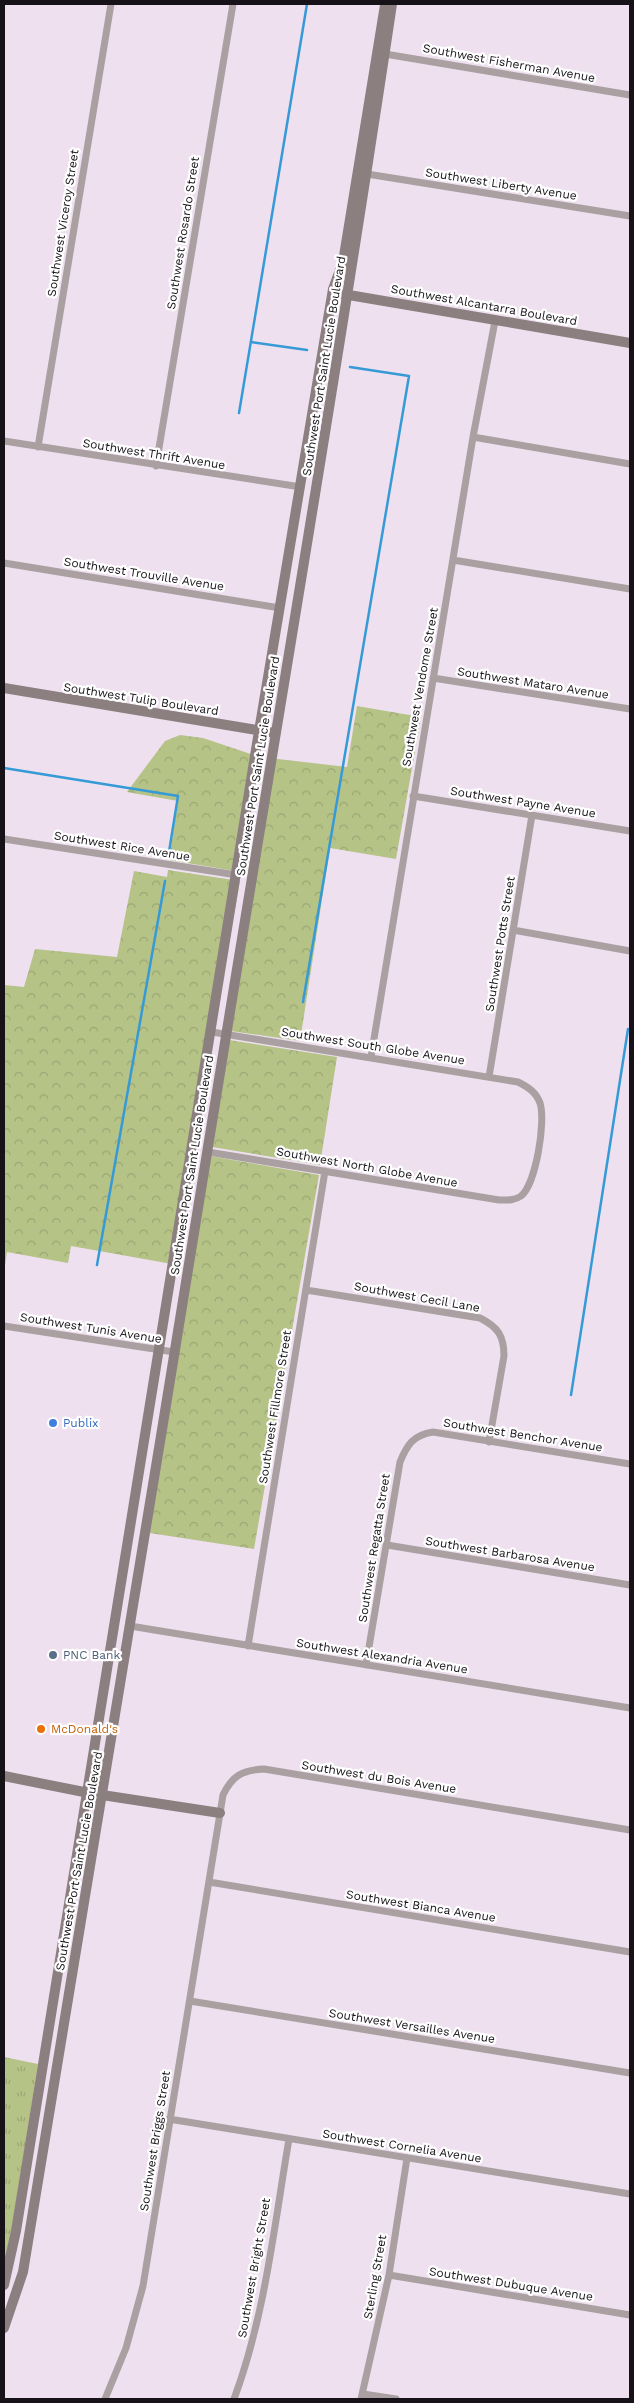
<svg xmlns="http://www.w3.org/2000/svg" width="634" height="2403" font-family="'Work Sans',sans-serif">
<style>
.grass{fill:url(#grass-tufts)}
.forest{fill:url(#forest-crowns)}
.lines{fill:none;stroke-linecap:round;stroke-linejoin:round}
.stream{stroke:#369ad7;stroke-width:2.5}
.street{stroke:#aaa0a1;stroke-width:7}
.secondary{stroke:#8c7f80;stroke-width:10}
.shop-dot{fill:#3f7fe0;stroke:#fff;stroke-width:2}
.service-dot{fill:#5c6f8a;stroke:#fff;stroke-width:2}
.food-dot{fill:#e8710a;stroke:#fff;stroke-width:2}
.labels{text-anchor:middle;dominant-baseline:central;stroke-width:4.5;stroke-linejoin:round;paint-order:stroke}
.street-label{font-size:12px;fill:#161217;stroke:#fff}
.shop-label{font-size:12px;fill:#366cbe;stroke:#fff;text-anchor:start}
.service-label{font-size:12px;fill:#4e5e75;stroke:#fff;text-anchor:start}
.food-label{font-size:12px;fill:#c56008;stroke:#fff;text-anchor:start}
</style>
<defs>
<pattern id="grass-tufts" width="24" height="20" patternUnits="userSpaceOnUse" patternTransform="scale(1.25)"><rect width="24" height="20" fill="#b5c387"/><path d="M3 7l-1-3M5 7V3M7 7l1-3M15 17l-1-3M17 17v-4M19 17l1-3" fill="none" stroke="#9ba674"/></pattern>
<pattern id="forest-crowns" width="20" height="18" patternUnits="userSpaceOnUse" patternTransform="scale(1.25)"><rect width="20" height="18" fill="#b5c387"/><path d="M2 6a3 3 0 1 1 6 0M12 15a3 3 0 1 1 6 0" fill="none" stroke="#9ba674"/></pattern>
</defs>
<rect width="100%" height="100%" fill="#eee0ef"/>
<path class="grass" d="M4,2057L38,2064L12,2230L4,2265Z"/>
<path class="forest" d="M357,706L421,717L396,859L330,848L300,1041L224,1030L269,758L347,767Z
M180,735L203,738L260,757L241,872L169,860L178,801L127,792L165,741Z
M168,870L240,881L172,1264L71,1246L68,1263L7,1252L4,1272V985L24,987L35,949L117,957L134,871L167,877Z
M223,1039L337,1057L320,1165L206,1146Z
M204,1155L319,1175L254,1549L143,1532Z"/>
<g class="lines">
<path class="stream" d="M251,342L307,350
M239,413L307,4
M4,768L178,796L169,852
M303,1002L409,376L350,367
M97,1265L165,881
M571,1395L628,1029L630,1030"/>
<path class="street" d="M385,54L630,95
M367,174L630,216
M473,437L630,464
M4,441L301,487
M38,447L111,4
M156,466L233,4
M453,560L630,589
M4,563L280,608
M433,678L630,709
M413,796L630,831
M4,839L237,875
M513,930L630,951
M371,1057L473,437L495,321
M489,1077L532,815
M208,1152L499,1200C506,1200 514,1201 521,1196C536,1184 546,1121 540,1103C536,1092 528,1087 518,1082L212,1032
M306,1290L480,1318C498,1327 504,1336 504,1356L489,1442
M4,1326L174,1352
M387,1545L630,1585
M130,1626L630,1708
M248,1646L325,1171
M366,1665L400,1462C407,1445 413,1435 433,1432L630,1464
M209,1882L630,1952
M190,2001L630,2073
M169,2119L630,2194
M389,2275L630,2315
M363,2394L396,2399
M105,2399L126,2348L143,2286L223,1795C232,1776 242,1770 264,1769L630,1830
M234,2399C265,2316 274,2227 289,2139
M361,2399L389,2275L407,2158"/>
<path class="secondary" d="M343,294L630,343
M4,688L275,733
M4,1776L89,1793L220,1813
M4,2285L16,2231L259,731L333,289L343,262L385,5
M4,2328L23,2272C94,1858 159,1444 227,1030C283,688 341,346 392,4"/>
</g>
<circle class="shop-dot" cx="53" cy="1423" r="5"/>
<circle class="service-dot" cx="53" cy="1655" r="5"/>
<circle class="food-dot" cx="41" cy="1729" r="5"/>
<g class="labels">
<g class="street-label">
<text transform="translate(509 63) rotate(10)">Southwest Fisherman Avenue</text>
<text transform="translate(501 184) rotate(9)">Southwest Liberty Avenue</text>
<text transform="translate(63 223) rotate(-81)">Southwest Viceroy Street</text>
<text transform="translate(183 233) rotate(-81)">Southwest Rosardo Street</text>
<text transform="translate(484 305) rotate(10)">Southwest Alcantarra Boulevard</text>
<text transform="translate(324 366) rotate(-81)">Southwest Port Saint Lucie Boulevard</text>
<text transform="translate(154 454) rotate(9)">Southwest Thrift Avenue</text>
<text transform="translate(144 574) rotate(9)">Southwest Trouville Avenue</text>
<text transform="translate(533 683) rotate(9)">Southwest Mataro Avenue</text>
<text transform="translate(420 687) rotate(-80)">Southwest Vendome Street</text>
<text transform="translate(141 699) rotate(9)">Southwest Tulip Boulevard</text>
<text transform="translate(258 766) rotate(-81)">Southwest Port Saint Lucie Boulevard</text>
<text transform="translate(523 802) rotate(9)">Southwest Payne Avenue</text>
<text transform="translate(122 846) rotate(9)">Southwest Rice Avenue</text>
<text transform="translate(500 944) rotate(-81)">Southwest Potts Street</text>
<text transform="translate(373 1046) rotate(9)">Southwest South Globe Avenue</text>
<text transform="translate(192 1165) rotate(-81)">Southwest Port Saint Lucie Boulevard</text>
<text transform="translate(367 1167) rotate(10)">Southwest North Globe Avenue</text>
<text transform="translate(417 1297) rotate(10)">Southwest Cecil Lane</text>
<text transform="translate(91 1328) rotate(9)">Southwest Tunis Avenue</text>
<text transform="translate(275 1407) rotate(-81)">Southwest Fillmore Street</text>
<text transform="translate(523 1435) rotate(9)">Southwest Benchor Avenue</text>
<text transform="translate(374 1548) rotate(-81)">Southwest Regatta Street</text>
<text transform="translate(510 1554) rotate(9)">Southwest Barbarosa Avenue</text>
<text transform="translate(382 1656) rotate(9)">Southwest Alexandria Avenue</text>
<text transform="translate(379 1777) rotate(9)">Southwest du Bois Avenue</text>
<text transform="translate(79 1861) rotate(-80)">Southwest Port Saint Lucie Boulevard</text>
<text transform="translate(421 1906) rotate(9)">Southwest Bianca Avenue</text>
<text transform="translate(412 2026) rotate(9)">Southwest Versailles Avenue</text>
<text transform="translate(155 2141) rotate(-81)">Southwest Briggs Street</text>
<text transform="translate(402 2146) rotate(9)">Southwest Cornelia Avenue</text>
<text transform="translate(254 2268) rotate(-80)">Southwest Bright Street</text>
<text transform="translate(375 2277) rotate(-80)">Sterling Street</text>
<text transform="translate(511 2284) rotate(9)">Southwest Dubuque Avenue</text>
</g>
<g class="shop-label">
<text x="63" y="1423">Publix</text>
</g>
<g class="service-label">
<text x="63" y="1655">PNC Bank</text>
</g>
<g class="food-label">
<text x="51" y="1729">McDonald's</text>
</g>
</g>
<rect width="634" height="2403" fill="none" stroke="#161217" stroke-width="10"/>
</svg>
